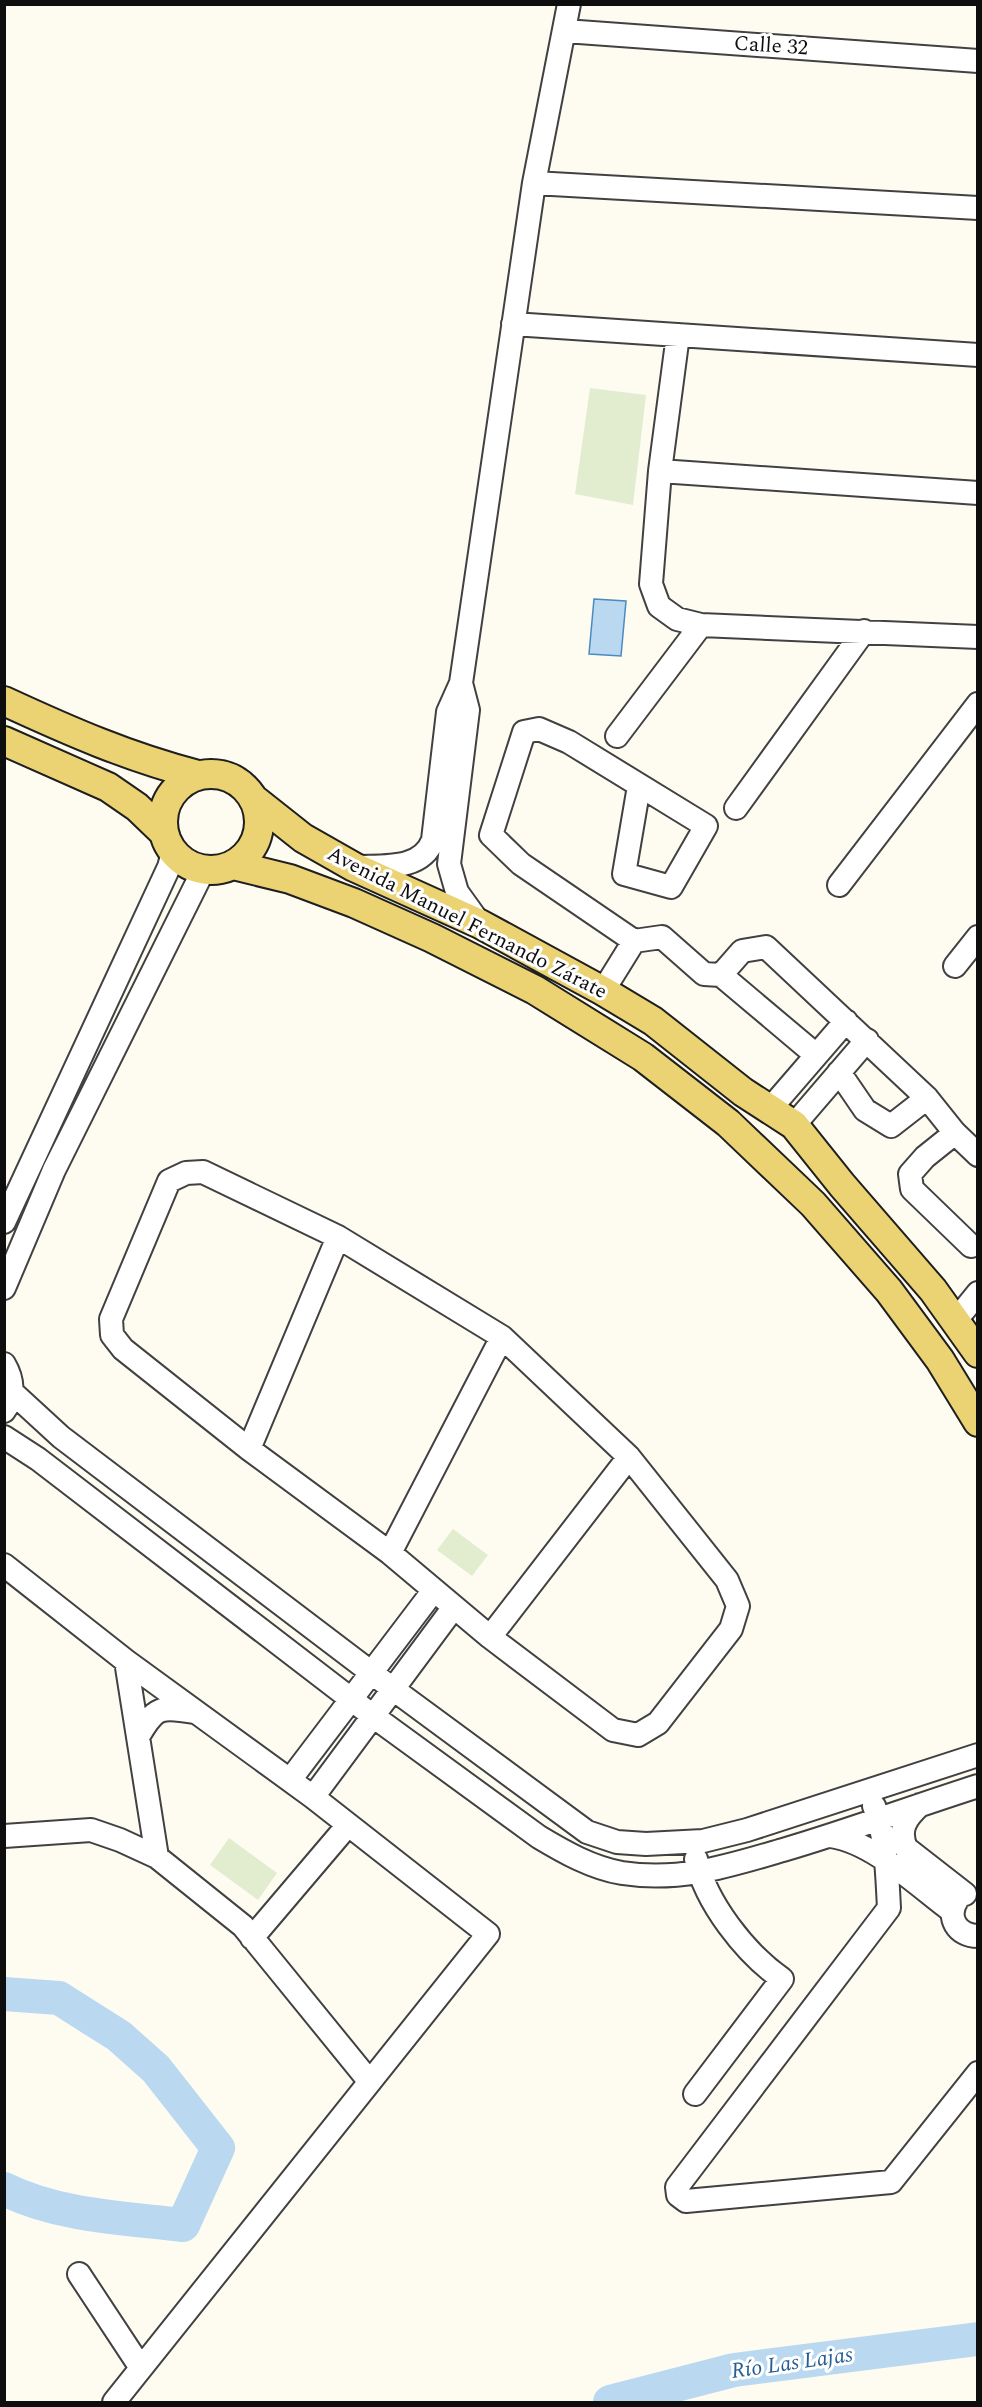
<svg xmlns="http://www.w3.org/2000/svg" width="982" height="2407" font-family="Spectral,serif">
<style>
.pitch{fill:#e1edce}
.water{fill:#bad9f0;stroke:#498bc0;stroke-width:1.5}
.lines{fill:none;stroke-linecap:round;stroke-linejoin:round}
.river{stroke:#bad9f0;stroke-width:34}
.minor-casing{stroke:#414141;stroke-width:26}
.major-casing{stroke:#1f1f1f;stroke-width:32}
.minor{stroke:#fff;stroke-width:22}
.major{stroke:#ebd374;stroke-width:28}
.labels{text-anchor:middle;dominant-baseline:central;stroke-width:6;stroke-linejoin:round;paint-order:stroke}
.street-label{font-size:21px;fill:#0e0e0e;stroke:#fff}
.water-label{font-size:22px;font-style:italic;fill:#245e94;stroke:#fff}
</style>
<rect width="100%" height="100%" fill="#fefcf1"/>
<path class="pitch" d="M590,388L646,395L633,505L575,494Z
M453,1529L488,1555L472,1576L437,1550Z
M229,1838L277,1873L258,1900L210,1865Z"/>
<path class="water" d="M594,599L626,601L621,656L589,654Z"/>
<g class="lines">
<path class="river" d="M4,1994L59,1998L119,2036L156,2069L218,2148L183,2225C123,2218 59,2216 4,2189
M610,2402L734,2370L978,2339"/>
<defs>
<path id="minor" d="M565,31L978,61
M534,183L978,208
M513,324L978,355
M678,335L660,471L651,584L659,606L677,619L701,625L978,637
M660,471L978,493
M461,683L468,710L449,864L457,892L480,924
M617,736L701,625
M736,808L864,631
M358,867C385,866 422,870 433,840L448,712L461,683L534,183L569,4
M839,885L978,704
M634,941L521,864L491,835L524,732L539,729L569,742L706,826L671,887L624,874L639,786
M955,966L978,937
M721,975L816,1055
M603,991L634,941L662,937L704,974L721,975L742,951L766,947L927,1098L955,1133L978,1155
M839,1072L865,1110L891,1126L927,1098
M770,1109L846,1021
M794,1125L867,1040
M955,1133L925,1157L910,1174L912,1189L971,1246
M203,1172L338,1237L502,1337L629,1457L727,1580L738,1606L731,1629L658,1723L638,1735L613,1730L490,1637L390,1553L249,1449L123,1349L112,1335L111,1319L169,1181L186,1173Z
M4,1222L169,867L173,852
M4,1288L54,1170L204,869
M956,1320L978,1293
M4,1364C13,1379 15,1397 4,1411
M12,1392L61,1437L393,1689L587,1832L617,1842L646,1844L703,1841L747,1830L978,1755
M4,1437L38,1459L373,1716L539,1837C564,1852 592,1868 622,1873C680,1882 728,1866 783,1850C848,1831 912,1807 978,1786
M249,1449L338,1237
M390,1553L502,1337
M4,1565L126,1661L313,1797L488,1934L114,2402
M490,1637L629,1457
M126,1661L157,1857
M138,1737C155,1707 160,1706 194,1712
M290,1780L434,1590
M313,1797L454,1607
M920,1805C906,1818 898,1829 906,1848L965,1894
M874,1806C887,1838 887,1874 889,1908L677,2187L678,2195L686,2201L891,2182L978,2073
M4,1836L91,1830L120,1840L157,1857L243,1926L370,2082
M831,1836C873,1842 918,1886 952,1911
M957,1900C946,1917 957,1936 978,1936
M252,1938L348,1825
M695,2094L782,1979C745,1953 706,1903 696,1859
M79,2274L141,2368"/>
<path id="major" d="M4,701C69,731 128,757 198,775
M4,741L108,787L137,807L163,832
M163 822a48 48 0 1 1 96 0a48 48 0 1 1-96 0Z
M255,800L303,838L354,867L480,924L603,991L653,1021L743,1092L794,1125L842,1185L933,1290L978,1353
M233,865L290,879L354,903L432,938L535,990L643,1057L728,1123L813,1204L889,1291L940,1360L978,1422"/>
</defs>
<use href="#minor" class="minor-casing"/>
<use href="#major" class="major-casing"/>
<use href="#minor" class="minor"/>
<use href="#major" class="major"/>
</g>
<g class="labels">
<g class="street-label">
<text transform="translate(771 46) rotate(4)">Calle 32</text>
<text transform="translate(467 923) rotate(27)">Avenida Manuel Fernando Zárate</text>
</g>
<g class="water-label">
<text transform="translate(792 2363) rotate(-8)">Río Las Lajas</text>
</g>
</g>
<rect width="982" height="2407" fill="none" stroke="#0e0e0e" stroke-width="12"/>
</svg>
